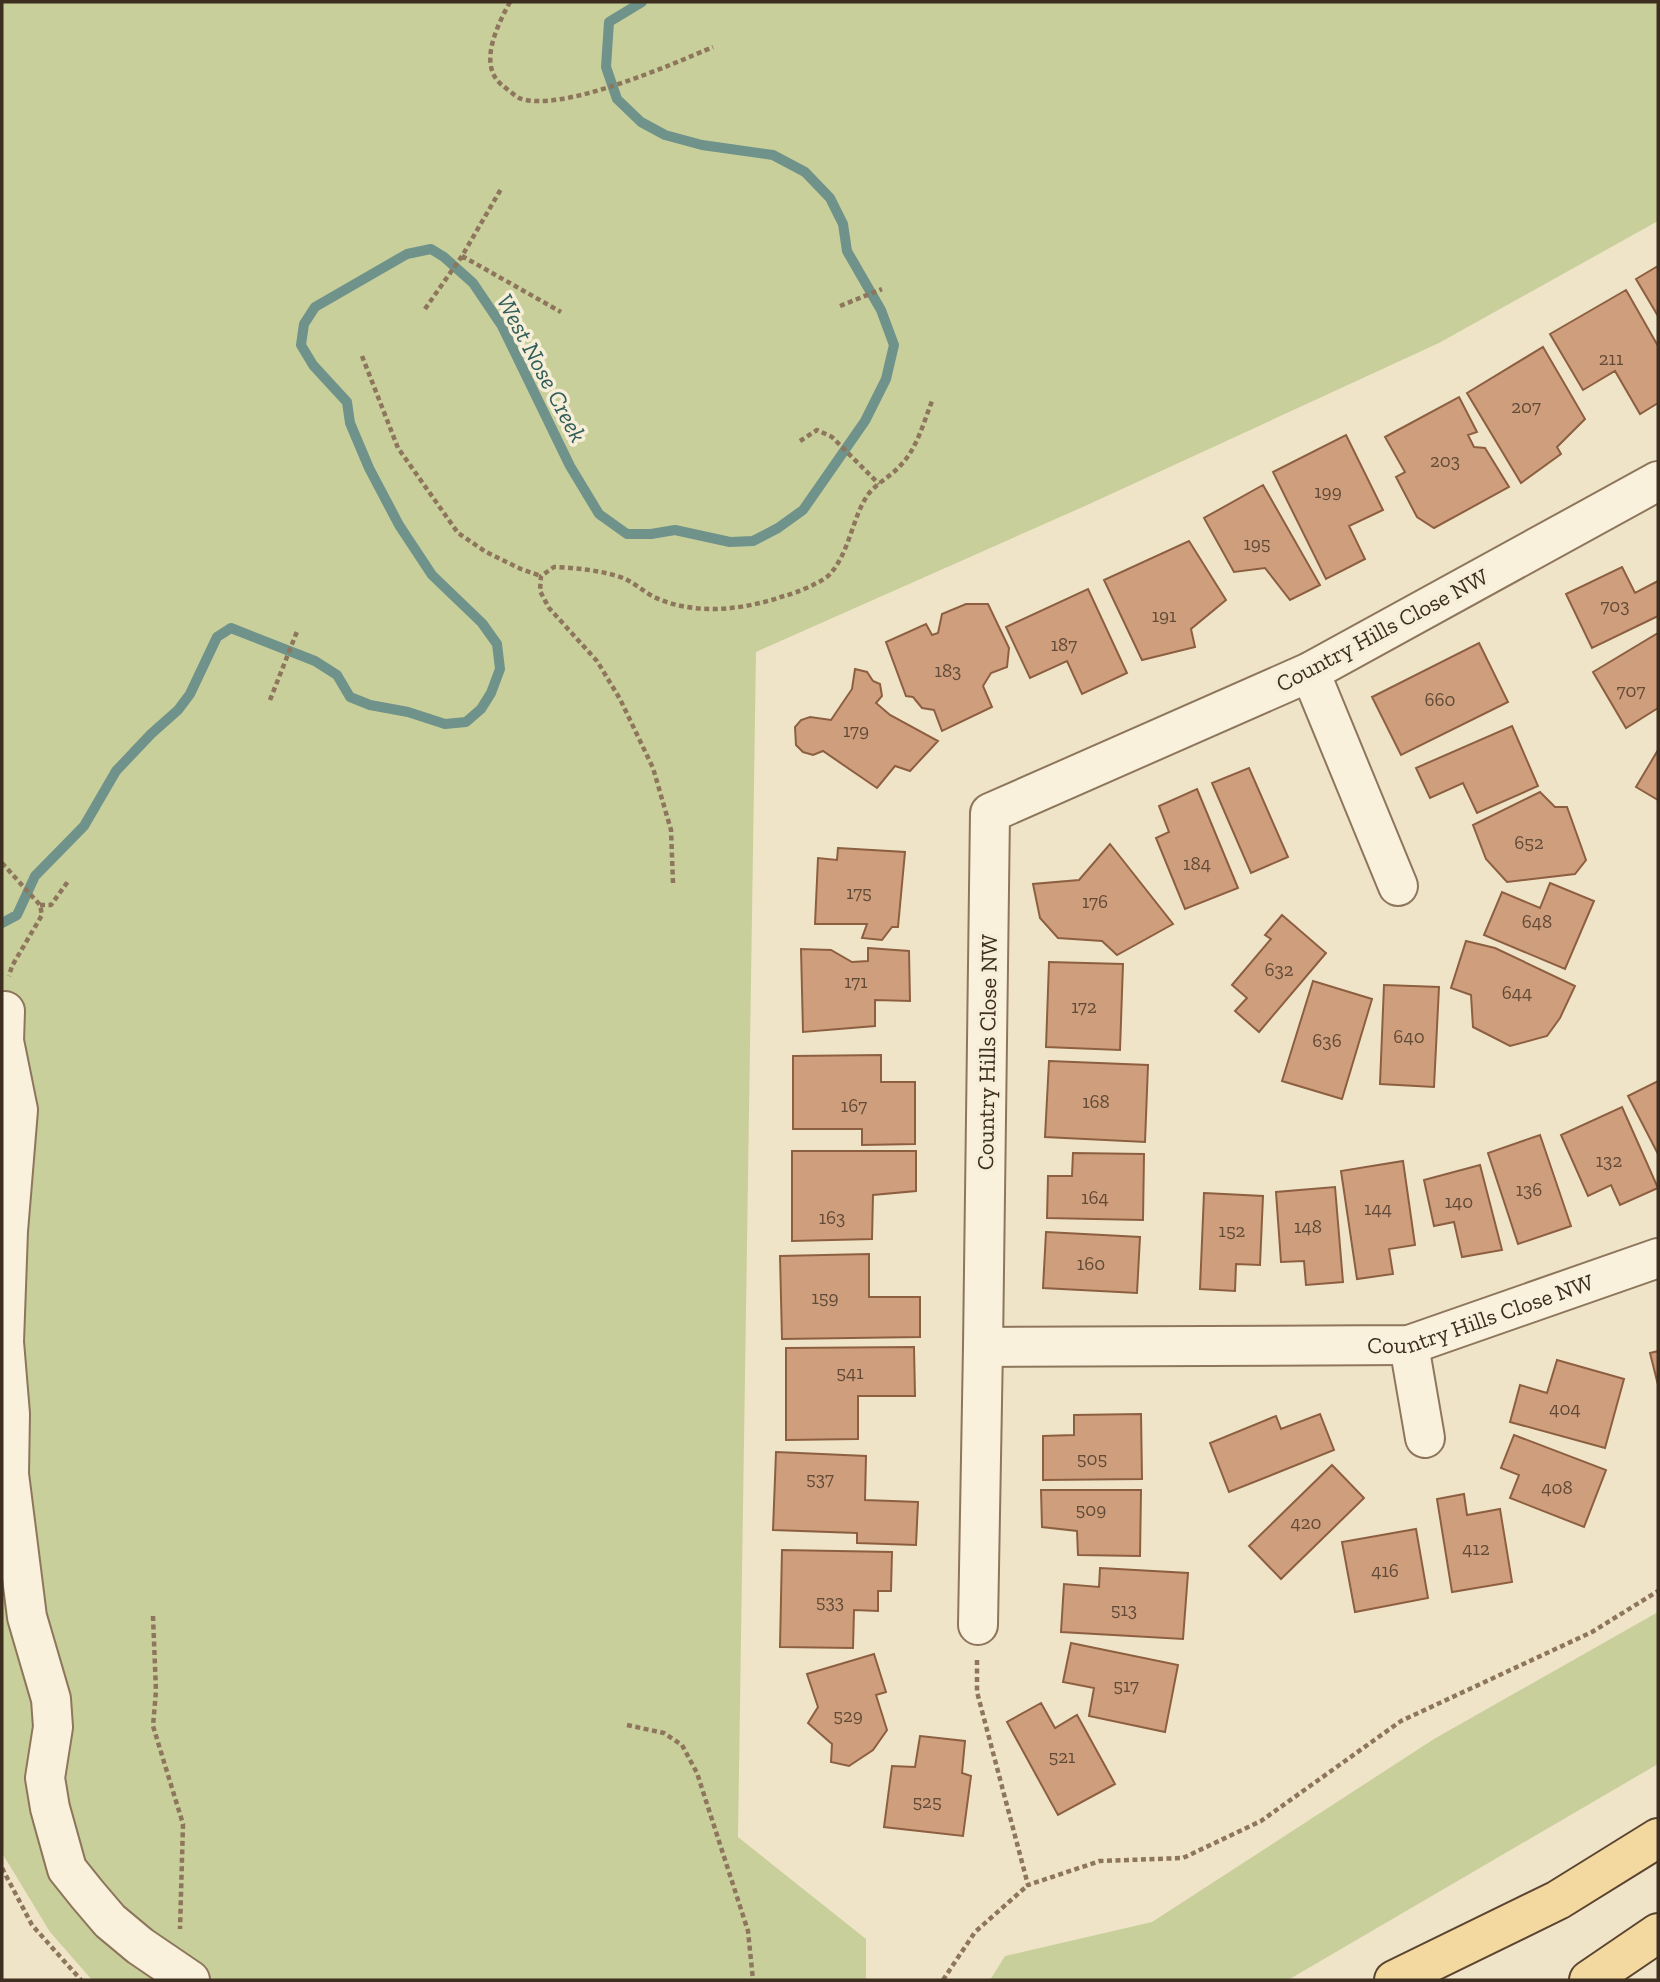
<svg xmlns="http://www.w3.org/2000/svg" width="1660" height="1982" font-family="'Zilla Slab',serif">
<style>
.green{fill:#c9cf9b}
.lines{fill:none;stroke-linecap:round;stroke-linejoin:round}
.stream{stroke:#6f938a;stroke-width:10}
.building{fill:#cf9f7d;stroke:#8d5f41;stroke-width:2}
.minor-casing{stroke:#8d765c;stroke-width:42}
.major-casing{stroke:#5b4430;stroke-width:42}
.path{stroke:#8d765c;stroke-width:4.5;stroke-dasharray:5 3.5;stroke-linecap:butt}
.minor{stroke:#faf1dc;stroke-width:38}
.major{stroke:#f3d9a0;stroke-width:38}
.labels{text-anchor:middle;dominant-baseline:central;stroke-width:7;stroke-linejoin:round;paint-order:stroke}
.number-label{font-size:19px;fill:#624a37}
.street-label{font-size:23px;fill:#3d2e20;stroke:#f7eed8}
.water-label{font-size:24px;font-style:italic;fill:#2f5d5a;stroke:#f7eed8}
</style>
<rect width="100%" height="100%" fill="#f0e4c8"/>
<path class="green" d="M2,2H1658V221L1439,343L1085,506L756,652L738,1837L866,1939V1980H92L50,1932L2,1853Z
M1658,1612V1764L1288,1980H990L1005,1956L1152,1922L1434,1739Z"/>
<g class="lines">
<path class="stream" d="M2,923L17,915L35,876L84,826L116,771L151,734L178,710L190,694L217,637L231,628L315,661L337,675L350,697L370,705L408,712L445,724L466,722L481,709L491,693L500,669L497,644L482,623L432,575L399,525L369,468L350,423L347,402L313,365L301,345L304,324L315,307L407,254L431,249L444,257L473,283L502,326L570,466L599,514L627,534H651L675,530L730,542L753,541L778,528L803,510L865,421L886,379L894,345L881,310L847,251L843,224L830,198L805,172L773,155L702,145L665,135L641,122L617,99L606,67L609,22L642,2"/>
</g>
<path class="building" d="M1658,266V316L1636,279Z
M1626,290L1658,346V403L1640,414L1615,371L1583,390L1550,334Z
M1543,347L1585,419L1557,447L1561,454L1521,483L1467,393Z
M1459,397L1477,432L1468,435L1474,447L1485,448L1509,487L1434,528L1417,517L1396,477L1405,472L1385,437Z
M1346,435L1383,510L1349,526L1365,559L1326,579L1273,472Z
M1263,485L1320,585L1290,600L1265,568L1234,572L1204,518Z
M1189,541L1226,600L1191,629L1195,647L1142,660L1104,580Z
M1622,567L1635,593L1658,581V616L1592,648L1566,594Z
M1088,589L1127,673L1082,694L1067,661L1030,678L1006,627Z
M966,604H988L1009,648L1007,667L991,673L983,686L992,707L942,731L934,710L922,708L913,697L906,696L886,642L926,624L932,635L938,633L942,614Z
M1658,633V708L1626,728L1593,672Z
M1479,643L1508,702L1401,755L1372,697Z
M855,669L867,672L873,681L880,684L882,696L876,703L890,715L938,741L910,771L895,766L877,788L823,751L813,755L803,752L796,745L795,727L801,720L810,717L831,720L852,689Z
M1512,726L1538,786L1477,813L1463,783L1430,798L1416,768Z
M1658,750V800L1636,787Z
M1249,768L1288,857L1251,873L1212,783Z
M1197,789L1238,888L1185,909L1156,838L1169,832L1159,806Z
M1540,792L1555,807H1567L1586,860L1575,874L1507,882L1486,859L1473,825Z
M1110,844L1173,924L1117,955L1102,941L1058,938L1040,918L1033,884L1079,880Z
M838,848L905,852L898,927H892L882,940L862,938L867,924H815L818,858L837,860Z
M1550,883L1594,901L1565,969L1484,935L1502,892L1540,908Z
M1282,915L1326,953L1259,1032L1235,1011L1247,998L1232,985L1271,939L1265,935Z
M1466,941L1495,948L1575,986L1560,1018L1547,1036L1510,1046L1473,1027L1471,995L1451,988Z
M868,948L909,951L910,1001L875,1000V1026L803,1032L801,949L831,950L852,962L868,961Z
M1049,962L1123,964L1120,1050L1046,1047Z
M1313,981L1372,999L1342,1099L1282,1081Z
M1384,985L1439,987L1434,1087L1380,1084Z
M881,1055V1082H915V1144L862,1145V1129H793V1056Z
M1049,1061L1148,1065L1145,1142L1045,1137Z
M1658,1081V1154L1628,1096Z
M1622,1107L1658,1188L1620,1205L1611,1185L1588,1196L1561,1135Z
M1540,1135L1571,1226L1518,1244L1488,1153Z
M792,1151H916V1191L873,1195L872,1239L792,1241Z
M1073,1153L1144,1154L1143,1220L1047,1218L1048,1176H1072Z
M1403,1161L1415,1245L1389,1249L1393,1274L1357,1279L1341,1171Z
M1480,1165L1502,1250L1462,1257L1454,1222L1434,1226L1424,1180Z
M1335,1187L1343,1282L1306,1285L1304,1261L1281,1262L1276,1192Z
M1204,1193L1263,1196L1260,1265L1236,1264L1235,1291L1200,1289Z
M1046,1232L1140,1237L1137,1293L1043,1288Z
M869,1254V1297H920V1337L782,1339L780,1256Z
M914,1347L915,1396H858V1439L786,1440V1348Z
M1658,1351V1385L1650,1353Z
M1557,1360L1624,1379L1605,1448L1510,1422L1520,1385L1547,1393Z
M1141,1414L1142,1479L1043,1480V1436L1074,1435V1415Z
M1320,1414L1334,1450L1229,1492L1210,1443L1276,1416L1281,1429Z
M1514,1435L1606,1470L1584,1527L1510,1498L1519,1475L1501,1468Z
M776,1452L866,1456L865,1500L918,1502L916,1545L857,1543V1533L773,1530Z
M1332,1465L1364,1498L1281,1579L1249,1546Z
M1041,1490H1141L1140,1556L1078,1555L1077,1531L1042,1527Z
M1464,1494L1467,1515L1500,1509L1512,1582L1452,1592L1437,1499Z
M1416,1529L1428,1598L1355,1612L1342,1542Z
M782,1550L892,1552L891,1591H878V1611L854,1610L853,1648L780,1647Z
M1100,1568L1188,1573L1183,1639L1061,1632L1064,1584L1099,1587Z
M1071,1643L1178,1665L1165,1732L1089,1716L1094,1688L1063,1682Z
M874,1654L886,1692L876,1695L887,1730L873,1750L849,1766L831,1762L832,1744L808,1723L818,1707L807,1674Z
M1041,1703L1055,1728L1077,1715L1115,1784L1058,1815L1007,1722Z
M920,1736L965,1741L962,1773L971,1776L963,1836L884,1827L892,1766L915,1767Z"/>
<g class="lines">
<defs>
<g id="minor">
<path id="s1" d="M1658,481L1310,672L990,813L983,1347L1409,1345L1658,1258"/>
<path d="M1310,672L1398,886"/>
<path d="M5,1011L4,1041L18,1110L8,1231L4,1342L10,1414L9,1474L27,1617L51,1699L53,1727L45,1778L50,1808L67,1869L87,1894L110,1921L140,1946L190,1980"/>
<path d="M1409,1345L1425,1438"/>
<path d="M978,1625L983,1347"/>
</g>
<path id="major" d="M1394,1980L1558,1900L1658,1838
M1589,1980L1658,1933"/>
</defs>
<use href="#minor" class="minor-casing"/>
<use href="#major" class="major-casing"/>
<path class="path" d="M510,2C498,24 477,65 502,85C507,89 514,95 519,98C559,114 673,64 713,47
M462,256L561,312
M840,306L882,289
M425,309L462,256L501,189
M362,356L398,448L458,533L486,552L521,569L541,576
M800,441L817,430L832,437L879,484
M270,700L298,629
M2,863L40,905L42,915L12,966L9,976
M673,883L671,830L653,768L620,699L597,661L549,608L540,591L541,576L554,567C576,568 597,570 617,576C632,580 641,590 654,597C695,616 743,610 784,596C796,593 824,582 831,573C850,550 852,519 867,496C875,484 890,477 899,467C917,449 923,424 932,401
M40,905H51L69,880
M153,1616L156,1691L153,1726L183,1824L180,1929
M977,1660V1692L1028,1885L1100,1861L1183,1858L1261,1821L1401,1721L1592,1632L1658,1591
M627,1725L664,1733L682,1745L697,1773L748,1931L753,1980
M2,1868L32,1925L81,1980
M943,1980L975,1932L1028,1885"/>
<use href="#minor" class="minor"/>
<use href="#major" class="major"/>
</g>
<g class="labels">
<g class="number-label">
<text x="1611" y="358">211</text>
<text x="1526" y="406">207</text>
<text x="1445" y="460">203</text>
<text x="1328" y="491">199</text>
<text x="1257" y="543">195</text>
<text x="1615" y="605">703</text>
<text x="1164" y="615">191</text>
<text x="1064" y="644">187</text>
<text x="948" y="670">183</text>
<text x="1631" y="690">707</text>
<text x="1440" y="699">660</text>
<text x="856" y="730">179</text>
<text x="1529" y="842">652</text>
<text x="1197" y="863">184</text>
<text x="859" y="892">175</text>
<text x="1095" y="901">176</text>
<text x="1537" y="921">648</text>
<text x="1279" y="969">632</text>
<text x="856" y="981">171</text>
<text x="1517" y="992">644</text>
<text x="1084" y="1006">172</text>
<text x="1409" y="1036">640</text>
<text x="1327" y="1040">636</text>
<text x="1096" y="1101">168</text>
<text x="854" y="1105">167</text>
<text x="1609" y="1160">132</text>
<text x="1529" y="1189">136</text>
<text x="1095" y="1197">164</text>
<text x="1459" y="1201">140</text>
<text x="1378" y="1208">144</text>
<text x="832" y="1217">163</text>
<text x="1308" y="1226">148</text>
<text x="1232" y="1230">152</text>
<text x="1091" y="1263">160</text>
<text x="825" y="1297">159</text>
<text x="850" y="1372">541</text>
<text x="1565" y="1408">404</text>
<text x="1092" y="1458">505</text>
<text x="820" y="1478">537</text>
<text x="1557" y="1487">408</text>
<text x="1091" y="1509">509</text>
<text x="1306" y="1522">420</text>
<text x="1476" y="1548">412</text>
<text x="1385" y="1570">416</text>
<text x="830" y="1601">533</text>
<text x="1124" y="1609">513</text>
<text x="1126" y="1685">517</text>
<text x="848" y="1715">529</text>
<text x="1062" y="1756">521</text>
<text x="927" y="1801">525</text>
</g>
<g class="street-label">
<text transform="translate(1382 630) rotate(-28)">Country Hills Close NW</text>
<text transform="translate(987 1052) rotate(-89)">Country Hills Close NW</text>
<text stroke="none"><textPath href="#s1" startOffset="1783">Country Hills Close NW</textPath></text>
</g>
<g class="water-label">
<text transform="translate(542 368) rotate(62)">West Nose Creek</text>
</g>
</g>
<rect width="1660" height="1982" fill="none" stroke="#3d2e20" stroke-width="7"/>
</svg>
